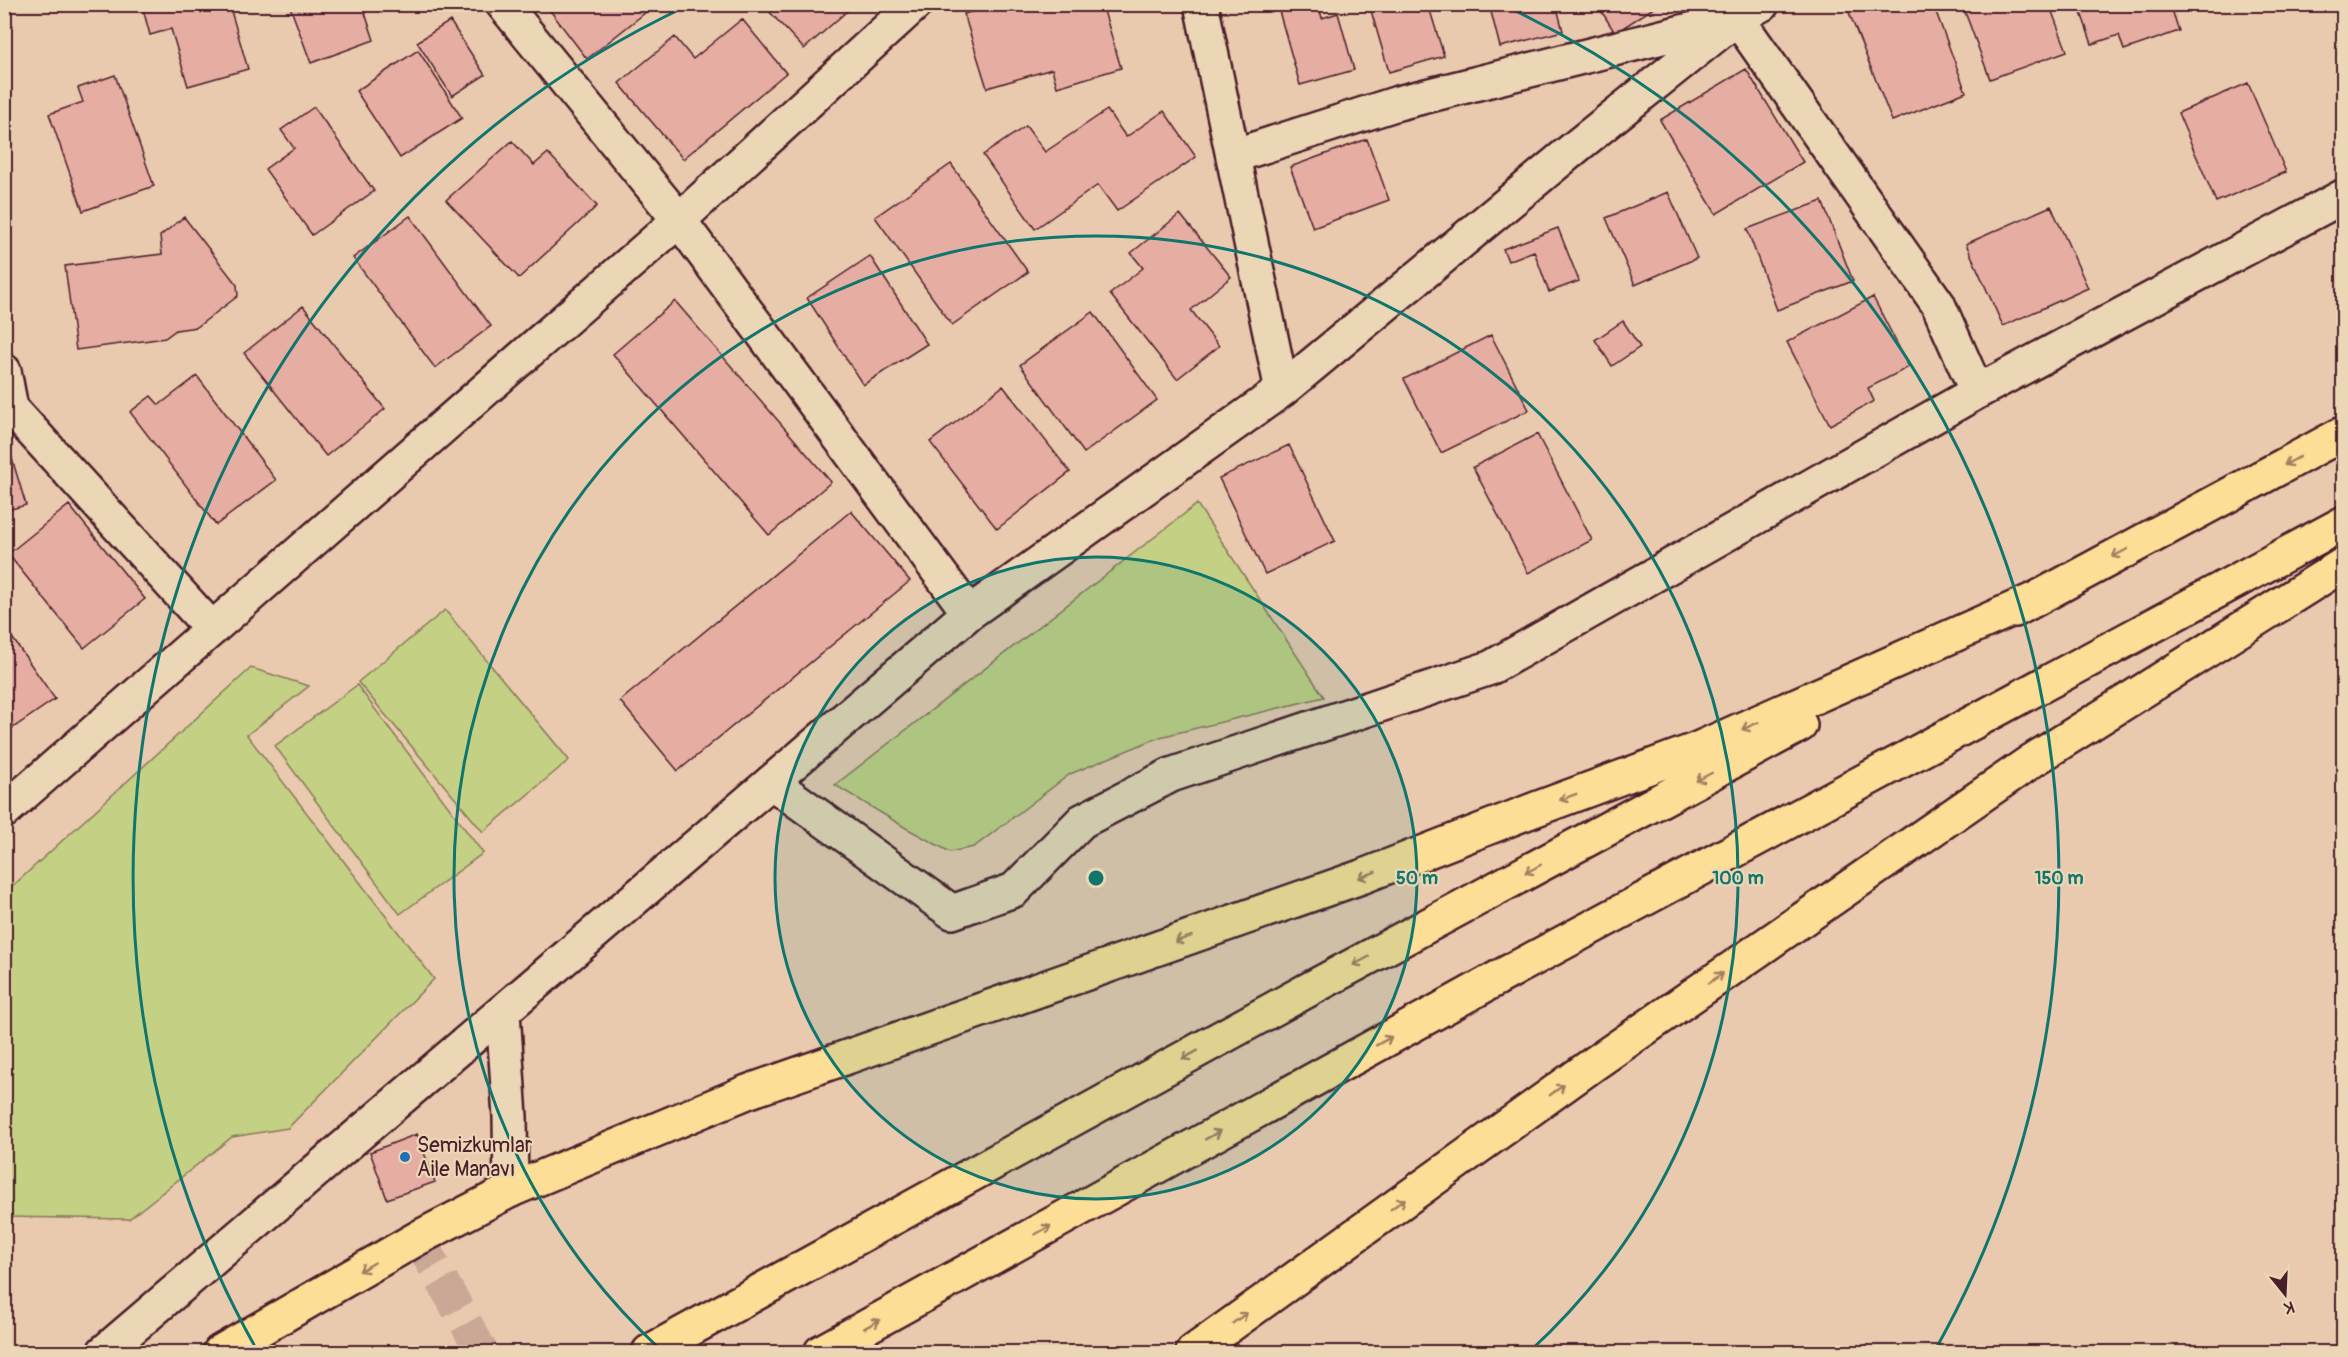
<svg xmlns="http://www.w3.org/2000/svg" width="2348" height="1357" font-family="Pangolin,sans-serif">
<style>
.green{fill:#c4d084;stroke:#877858;stroke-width:1.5}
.building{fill:#e6ada2;stroke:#4a1f2b;stroke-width:1.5}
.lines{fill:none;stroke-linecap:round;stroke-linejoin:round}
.highway-tunnel{stroke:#caa895;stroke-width:33;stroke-dasharray:33 16;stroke-linecap:butt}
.street-casing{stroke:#4a1f2b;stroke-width:38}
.highway-casing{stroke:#4a1f2b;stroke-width:38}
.street{stroke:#ebd7b5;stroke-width:33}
.highway{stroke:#fcde96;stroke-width:33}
.oneway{stroke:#a37e60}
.ring{fill:none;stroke:#0f766e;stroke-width:3}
.poi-dot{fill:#1f6fb2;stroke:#ebd7b5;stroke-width:2}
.labels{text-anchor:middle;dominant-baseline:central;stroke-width:4.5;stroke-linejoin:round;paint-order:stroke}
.poi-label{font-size:21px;fill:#4a1f2b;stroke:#ebd7b5;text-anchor:start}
.centre{fill:#0f766e;stroke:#ebd7b5;stroke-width:3}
.ring-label{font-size:18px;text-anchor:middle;font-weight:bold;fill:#0f766e;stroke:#ebd7b5;stroke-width:4.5;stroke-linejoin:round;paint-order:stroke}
</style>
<rect width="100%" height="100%" fill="#eacaaf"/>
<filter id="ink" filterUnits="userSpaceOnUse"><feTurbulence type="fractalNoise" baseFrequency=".0167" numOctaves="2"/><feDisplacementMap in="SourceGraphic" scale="12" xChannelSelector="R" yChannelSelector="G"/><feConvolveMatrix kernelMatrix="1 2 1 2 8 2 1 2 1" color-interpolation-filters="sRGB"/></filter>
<g filter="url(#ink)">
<path class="green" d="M1197,504L1324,697L1160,737L1070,774L974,847L950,852L906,828L835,785Z
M445,610L569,760L483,832L358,682Z
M251,668L309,686L247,735L434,979L288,1128L232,1137L129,1219L5,1217V893Z
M357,685L483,853L400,914L275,746Z"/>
<path class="building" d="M159,4H229L248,69L188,86L171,29L150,35L143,9Z
M289,4H374L364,10L374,40L311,63Z
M545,4H656L587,59Z
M770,4H855L804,49L766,8Z
M995,4H1102L1121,68L1057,87L1052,69L987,88L964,14Z
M1277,4H1318L1322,18L1338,13L1354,70L1300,85Z
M1369,4H1428L1444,56L1389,72Z
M1489,4H1556L1563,31L1500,47Z
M1597,4H1660L1615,33Z
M1933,4L1966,92L1892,121L1846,5Z
M1962,4H2049L2067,51L1990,79Z
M2078,4H2170L2179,31L2124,50L2119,35L2092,44Z
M742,19L786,73L683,159L619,83L675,37L693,59Z
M450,21L485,75L452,96L417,42Z
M418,50L462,118L400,158L356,91Z
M1746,69L1803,162L1716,214L1660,120Z
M115,75L154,186L83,211L49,114L83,102L78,88Z
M2248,83L2286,172L2216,202L2178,113Z
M314,107L374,191L312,235L265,169L294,148L281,130Z
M1107,110L1126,137L1164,111L1196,157L1117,211L1098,185L1035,229L983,155L1026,126L1045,152Z
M1367,139L1389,200L1313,228L1290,167Z
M512,141L534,165L548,153L597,206L519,278L446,200Z
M951,164L1028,272L952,325L875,217Z
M1668,192L1697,258L1635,285L1606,218Z
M1822,201L1853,281L1777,310L1747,229Z
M2051,206L2088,288L2003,326L1966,244Z
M1180,214L1231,277L1191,310L1219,346L1177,379L1110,294L1143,268L1131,253Z
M410,216L491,326L435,368L353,258Z
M184,217L237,285L238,296L197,327L176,330L165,338L76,350L65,266L162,254L160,236Z
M1558,228L1579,281L1549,292L1534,251L1508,261L1503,249Z
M870,256L927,344L863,385L807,298Z
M1873,297L1909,367L1868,388L1874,401L1830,425L1787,342Z
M675,301L831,482L769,535L613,354Z
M303,306L385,409L326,456L244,353Z
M1093,312L1157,400L1084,453L1020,365Z
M1623,321L1640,347L1612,366L1595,340Z
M1491,335L1529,410L1441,453L1404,379Z
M197,376L276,480L216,525L130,412L151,396L159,405Z
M1003,386L1070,472L997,529L930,442Z
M4,432L26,505L4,511Z
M1537,434L1592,540L1528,573L1473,467Z
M1289,445L1335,541L1265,574L1219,478Z
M69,505L145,599L84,648L8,554Z
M851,511L910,581L678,771L620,701Z
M4,626L55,699L4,734Z
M417,1134L435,1182L387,1199L370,1152Z"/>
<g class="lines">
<path class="highway-tunnel" d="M418,1238L482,1352"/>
<defs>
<path id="street" d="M503,4L679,220L969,613
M1201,4L1282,390
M1735,4L1737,18L1938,304L1977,392
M1233,156L1398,103L1726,21
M4,371L11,408L212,629
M771,782L952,912L1014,890L1082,821L1171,775L1490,668L1977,392L2344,196
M4,811L679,220L915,4
M503,1012L510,1117L511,1190
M104,1352L969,613L1282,390L1577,146L1737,18L1762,4"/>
<path id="highway" d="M2015,610L2344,433
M220,1352L418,1238L511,1190L747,1092L1361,877L1536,809L1695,750L2033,600
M649,1352L1306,991L1800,725
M821,1352L1505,974L2344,523
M1193,1352L1595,1063L2030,762L2344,564"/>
</defs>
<use href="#street" class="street-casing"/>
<use href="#highway" class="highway-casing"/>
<use href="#street" class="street"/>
<use href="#highway" class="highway"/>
</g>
<defs><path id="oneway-shaft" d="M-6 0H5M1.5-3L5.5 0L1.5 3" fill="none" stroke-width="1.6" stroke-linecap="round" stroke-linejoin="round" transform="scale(1.5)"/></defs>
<g class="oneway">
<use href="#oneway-shaft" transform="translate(2292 461) rotate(152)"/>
<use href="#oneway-shaft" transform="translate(2120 553) rotate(152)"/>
<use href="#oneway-shaft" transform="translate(1750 726) rotate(156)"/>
<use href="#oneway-shaft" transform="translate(1704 777) rotate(152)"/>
<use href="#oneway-shaft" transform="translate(1568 797) rotate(160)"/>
<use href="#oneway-shaft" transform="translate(1533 869) rotate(152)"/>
<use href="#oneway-shaft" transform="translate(1367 875) rotate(159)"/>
<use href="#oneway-shaft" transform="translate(1183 939) rotate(161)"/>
<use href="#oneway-shaft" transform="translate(1361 961) rotate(152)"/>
<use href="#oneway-shaft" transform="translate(1716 978) rotate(-35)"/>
<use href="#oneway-shaft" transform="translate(1384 1041) rotate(-29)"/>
<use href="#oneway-shaft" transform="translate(1190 1055) rotate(151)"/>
<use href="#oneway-shaft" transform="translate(1557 1090) rotate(-36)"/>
<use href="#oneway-shaft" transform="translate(1213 1135) rotate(-29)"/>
<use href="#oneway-shaft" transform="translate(1398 1204) rotate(-36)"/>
<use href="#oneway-shaft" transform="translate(1043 1230) rotate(-29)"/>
<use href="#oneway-shaft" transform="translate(367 1267) rotate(150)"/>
<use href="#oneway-shaft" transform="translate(1240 1318) rotate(-36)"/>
<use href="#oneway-shaft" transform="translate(872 1324) rotate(-29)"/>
</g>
</g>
<circle cx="1096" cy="878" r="321" fill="#0f766e" fill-opacity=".12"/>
<g class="ring">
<circle cx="1096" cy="878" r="321"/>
<path d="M662 1351A642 642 0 1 1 1530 1351"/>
<path d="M258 1352A963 963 0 0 1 689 5M1503 5A963 963 0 0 1 1934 1352"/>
</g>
<circle class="poi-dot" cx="405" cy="1157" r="6"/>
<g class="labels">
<g class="poi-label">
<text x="417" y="1145">Semizkumlar<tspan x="417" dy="24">Aile Manavı</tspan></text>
</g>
</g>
<circle cx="1096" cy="878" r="9" class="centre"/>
<g class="ring-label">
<text x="1417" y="884">50 m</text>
<text x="1738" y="884">100 m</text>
<text x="2059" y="884">150 m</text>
</g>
<rect width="2348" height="1357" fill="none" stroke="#ebd7b5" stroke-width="24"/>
<rect x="12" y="12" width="2324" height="1333" fill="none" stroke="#4a1f2b" stroke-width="2" filter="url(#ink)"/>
<g transform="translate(2285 1294) rotate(162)" stroke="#ebd7b5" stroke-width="4.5" paint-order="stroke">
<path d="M0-4.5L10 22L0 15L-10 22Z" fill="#4a1f2b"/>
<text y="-9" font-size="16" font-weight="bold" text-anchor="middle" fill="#4a1f2b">K</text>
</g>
</svg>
